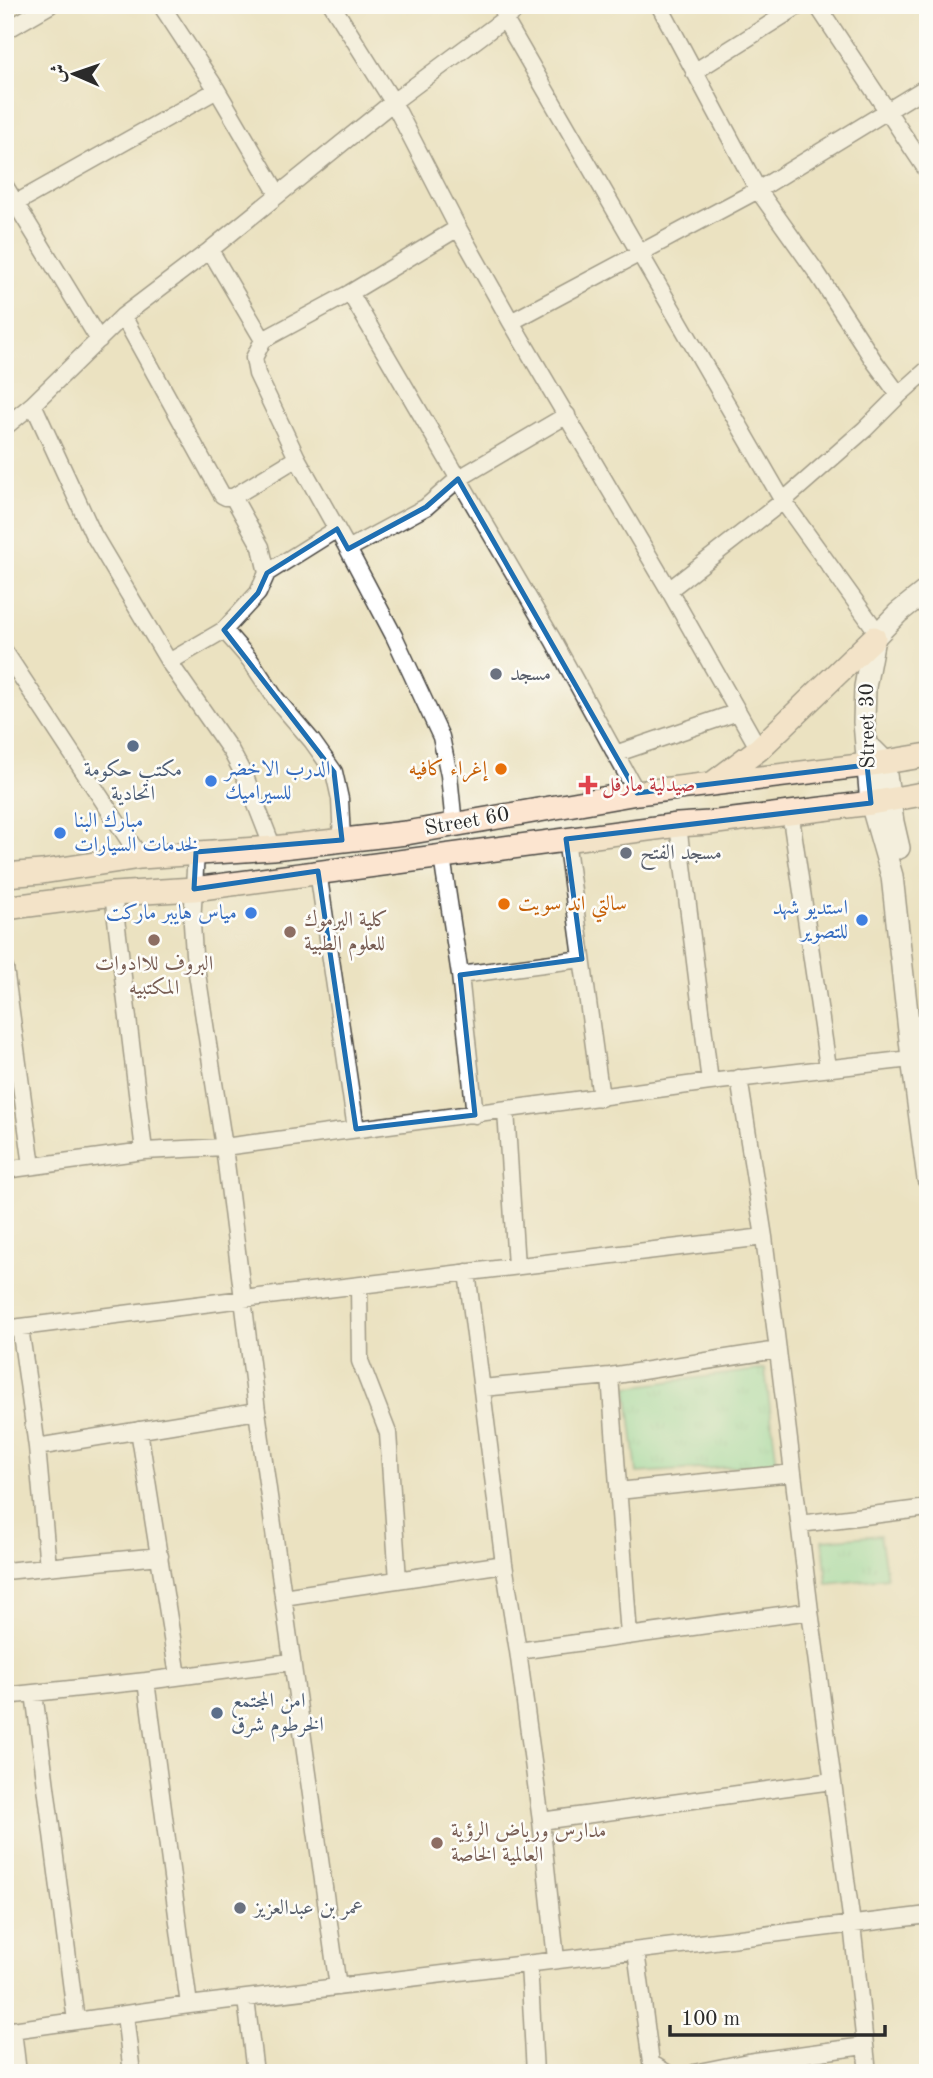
<svg xmlns="http://www.w3.org/2000/svg" width="933" height="2078" font-family="'Old Standard TT',Amiri,serif">
<style>
.park{fill:url(#park-tufts);stroke:#598668;stroke-width:2}
.lines{fill:none;stroke-linecap:round;stroke-linejoin:round}
.minor-casing{stroke:#484642;stroke-width:19}
.tertiary-casing{stroke:#484642;stroke-width:24}
.secondary-casing{stroke:#484642;stroke-width:26}
.minor{stroke:#fff;stroke-width:16}
.tertiary{stroke:#fff;stroke-width:21}
.secondary{stroke:#fce5d0;stroke-width:23}
.marked{fill:none;stroke:#1f6fb2;stroke-width:5;stroke-linejoin:round}
.worship-dot{fill:#6b7280;stroke:#fdfcf7;stroke-width:2.5}
.service-dot{fill:#5c6f8a;stroke:#fdfcf7;stroke-width:2.5}
.food-dot{fill:#e8710a;stroke:#fdfcf7;stroke-width:2.5}
.shop-dot{fill:#3f7fe0;stroke:#fdfcf7;stroke-width:2.5}
.health-dot{fill:#e0444e;stroke:#fdfcf7;stroke-width:2.5}
.education-dot{fill:#8d6e63;stroke:#fdfcf7;stroke-width:2.5}
.labels{text-anchor:middle;dominant-baseline:central;stroke-width:5;stroke-linejoin:round;paint-order:stroke}
.worship-label{font-size:21px;fill:#5b616d;stroke:#fdfcf7;text-anchor:start}
.street-label{font-size:21px;fill:#2b2b2b;stroke:#fdfcf7}
.shop-label{font-size:21px;fill:#366cbe;stroke:#fdfcf7;text-anchor:start}
.food-label{font-size:21px;fill:#c56008;stroke:#fdfcf7;text-anchor:end}
.service-label{font-size:21px;fill:#4e5e75;stroke:#fdfcf7}
.health-label{font-size:21px;fill:#be3a42;stroke:#fdfcf7;text-anchor:start}
.education-label{font-size:21px;fill:#785e54;stroke:#fdfcf7;text-anchor:start}
</style>
<defs>
<pattern id="park-tufts" width="24" height="20" patternUnits="userSpaceOnUse" patternTransform="scale(1.75)"><rect width="24" height="20" fill="#87e0a6"/><path d="M3 7l-1-3M5 7V3M7 7l1-3M15 17l-1-3M17 17v-4M19 17l1-3" fill="none" stroke="#75c08f"/></pattern>
</defs>
<rect width="100%" height="100%" fill="#fdfcf7"/>
<filter id="ink" filterUnits="userSpaceOnUse"><feTurbulence type="fractalNoise" baseFrequency=".0143" numOctaves="2"/><feDisplacementMap in="SourceGraphic" scale="14" xChannelSelector="R" yChannelSelector="G"/><feConvolveMatrix kernelMatrix="1 2 1 2 8 2 1 2 1" color-interpolation-filters="sRGB"/></filter>
<filter id="wash" filterUnits="userSpaceOnUse"><feTurbulence type="fractalNoise" baseFrequency=".00686" numOctaves="4" result="noise"/><feDisplacementMap in="SourceGraphic" scale="28" xChannelSelector="R" yChannelSelector="G"/><feGaussianBlur stdDeviation="1.57" result="paint"/><feColorMatrix in="noise" values="0 0 0 0 0 0 0 0 0 0 0 0 0 0 0 0 0 1.4 0 .05"/><feComposite in="paint" operator="in"/></filter>
<g filter="url(#wash)">
<rect width="100%" height="100%" fill="#ebe2c1"/>
<path class="park" d="M765,1369L777,1464L637,1473L627,1387Z
M880,1535L887,1578L827,1584L823,1540Z"/>
</g>
<g filter="url(#ink)">
<g class="lines">
<defs>
<path id="minor" d="M161,5L217,90L278,194
M332,5L393,102L458,228L511,322L669,590L759,749
M659,5L758,190L817,273L874,361L899,395
M817,5L928,172
M505,20L783,501L878,633
M5,31L50,5
M694,72L800,5
M5,186L99,340
M16,203L217,90
M458,228L350,293L553,640L637,793
M210,250L263,340L350,293
M123,316L222,495L226,497H233L297,458
M511,322L758,190L928,86
M263,340L254,358L257,374L297,458L348,549L394,636L441,737L449,775L454,825
M33,404L93,534L169,662L224,630L258,593L267,573L337,529
M5,427L33,404L123,316L210,250L393,102L523,5
M233,497L261,547L267,573
M348,549L426,507L458,479L567,415
M669,590L783,501L865,429L899,395L928,369
M224,630L250,660L276,699L312,741L334,772L340,799L342,840
M5,652L140,857
M169,662L231,751L246,779L273,848
M615,754L738,712
M790,811L828,1067
M678,825L710,1082
M566,839L601,1098
M196,852L192,924L194,954L224,1147L257,1411L338,1987
M442,857L460,975L475,1115
M318,871L356,1129
M113,894L144,1151
M5,968L32,1166
M460,975L582,959
M739,1078L764,1237L810,1611L852,1924L868,2073
M506,1110L516,1266
M5,1170L144,1151L224,1147L710,1082L928,1057
M467,1272L504,1564L518,1651L541,1821L556,1959
M359,1286L360,1361L388,1433L398,1580
M20,1327L37,1447L48,1567
M5,1329L243,1299L764,1237
M610,1376L629,1636
M482,1388L610,1376L777,1350
M139,1430L178,1676
M37,1447L257,1411
M618,1491L793,1473
M800,1524L928,1508
M5,1571L160,1556
M283,1597L504,1564
M518,1651L810,1611
M146,1681L189,2005
M34,1693L76,2021
M5,1696L146,1681L291,1662
M541,1821L832,1781
M636,1951L651,2063L667,2073
M529,1964L535,2073
M246,1999L255,2073
M125,2015L132,2073
M13,2030L18,2073
M5,2031L189,2005L928,1915
M694,2073L748,2062L864,2046"/>
<path id="tertiary" d="M928,589L898,613L874,638L865,687L864,722L871,803L892,876L912,1058L928,1179
M873,750L884,761L893,822L899,848"/>
<path id="secondary" d="M716,781L759,749L874,638
M5,875L42,872L140,857L273,848L406,833L637,793L867,765L928,755
M5,908L113,894L194,889L678,825L709,823L871,803L928,793"/>
</defs>
<use href="#minor" class="minor-casing"/>
<use href="#tertiary" class="tertiary-casing"/>
<use href="#secondary" class="secondary-casing"/>
<use href="#minor" class="minor"/>
<use href="#tertiary" class="tertiary"/>
<use href="#secondary" class="secondary"/>
</g>
</g>
<path d="M0 0H933V2078H0ZM458,479L637,793L867,765L871,803L566,839L582,959L460,975L475,1115L356,1129L318,871L194,889L196,852L342,840L334,772L224,630L258,593L267,573L337,529L348,549L426,507Z" fill="#ebe2c1" fill-opacity=".55" fill-rule="evenodd"/>
<path class="marked" d="M458,479L637,793L867,765L871,803L566,839L582,959L460,975L475,1115L356,1129L318,871L194,889L196,852L342,840L334,772L224,630L258,593L267,573L337,529L348,549L426,507Z"/>
<g class="worship-dot">
<circle cx="496" cy="674" r="7"/>
<circle cx="626" cy="853" r="7"/>
<circle cx="240" cy="1908" r="7"/>
</g>
<g class="service-dot">
<circle cx="133" cy="746" r="7"/>
<circle cx="217" cy="1713" r="7"/>
</g>
<g class="food-dot">
<circle cx="501" cy="769" r="7"/>
<circle cx="504" cy="904" r="7"/>
</g>
<g class="shop-dot">
<circle cx="211" cy="781" r="7"/>
<circle cx="60" cy="833" r="7"/>
<circle cx="251" cy="913" r="7"/>
<circle cx="862" cy="920" r="7"/>
</g>
<path class="health-dot" d="M584.5 774.5h7v7h7v7h-7v7h-7v-7h-7v-7h7z"/>
<g class="education-dot">
<circle cx="290" cy="932" r="7"/>
<circle cx="154" cy="940" r="7"/>
<circle cx="437" cy="1843" r="7"/>
</g>
<g class="labels">
<g class="worship-label">
<text x="510" y="674">مسجد</text>
<text x="640" y="853">مسجد الفتح</text>
<text x="254" y="1908">عمر بن عبدالعزيز</text>
</g>
<g class="street-label">
<text transform="translate(868 726) rotate(-91)">Street 30</text>
<text transform="translate(467 822) rotate(-10)">Street 60</text>
</g>
<g class="shop-label">
<text x="225" y="769">الدرب الاخضر<tspan x="225" dy="24">للسيراميك</tspan></text>
<text x="74" y="821">مبارك البنا<tspan x="74" dy="24">لخدمات السيارات</tspan></text>
<text x="848" y="908" text-anchor="end">استديو شهد<tspan x="848" dy="24">للتصوير</tspan></text>
<text x="237" y="913" text-anchor="end">مياس هايبر ماركت</text>
</g>
<g class="food-label">
<text x="487" y="769">إغراء كافيه</text>
<text x="518" y="904" text-anchor="start">سالتي اند سويت</text>
</g>
<g class="service-label">
<text x="133" y="770">مكتب حكومة<tspan x="133" dy="24">اتحادية</tspan></text>
<text x="231" y="1701" text-anchor="start">امن المجتمع<tspan x="231" dy="24">الخرطوم شرق</tspan></text>
</g>
<g class="health-label">
<text x="602" y="785">صيدلية مارفل</text>
</g>
<g class="education-label">
<text x="304" y="920">كلية اليرموك<tspan x="304" dy="24">للعلوم الطبية</tspan></text>
<text x="154" y="964" text-anchor="middle">البروف للاادوات<tspan x="154" dy="24">المكتبيه</tspan></text>
<text x="451" y="1831">مدارس ورياض الرؤية<tspan x="451" dy="24">العالمية الخاصة</tspan></text>
</g>
</g>
<rect width="933" height="2078" fill="none" stroke="#fdfcf7" stroke-width="28"/>
<g transform="translate(74 74) rotate(272)" stroke="#fdfcf7" stroke-width="5" paint-order="stroke">
<path d="M0-5L12 26L0 18L-12 26Z" fill="#2b2b2b"/>
<text y="-10" font-size="19" font-weight="bold" text-anchor="middle" fill="#2b2b2b">ش</text>
</g>
<path d="M670 2025v10h215v-10" fill="none" stroke="#2b2b2b" stroke-width="3.5"/>
<text x="681" y="2025" font-size="21" fill="#2b2b2b" stroke="#fdfcf7" stroke-width="5" paint-order="stroke">100 m</text>
</svg>
